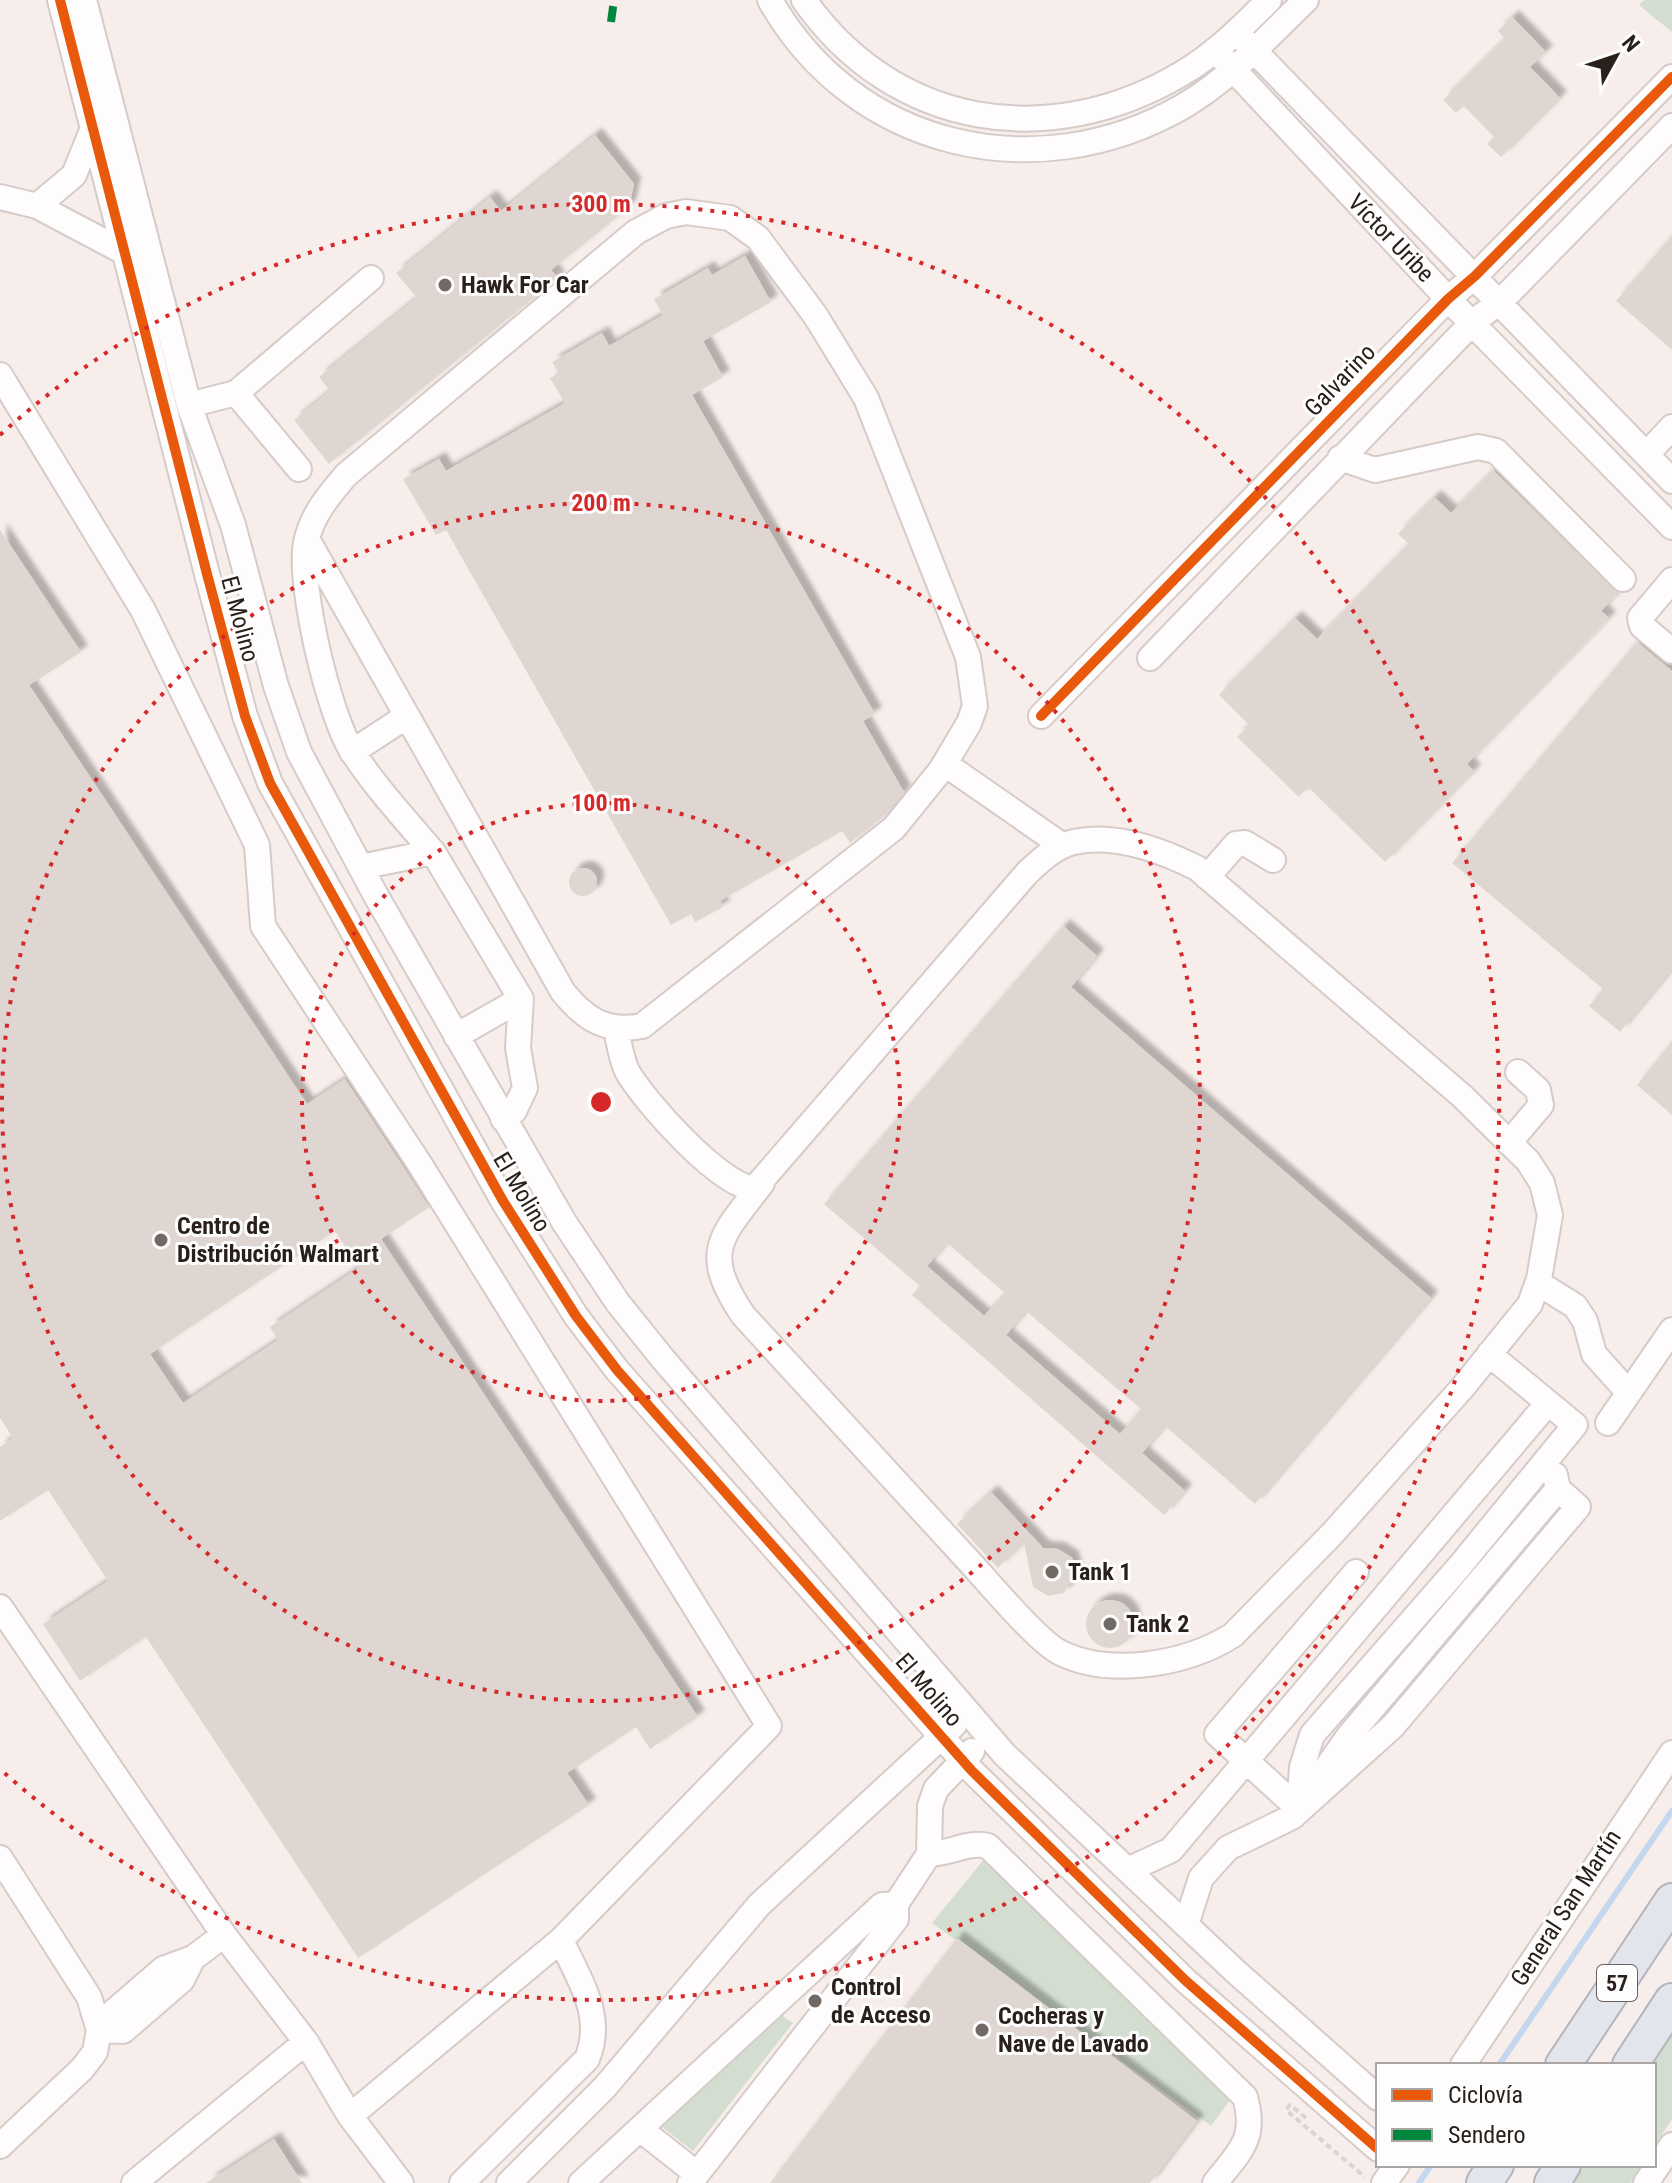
<svg xmlns="http://www.w3.org/2000/svg" width="1672" height="2183" font-family="'Roboto Condensed',sans-serif">
<style>
.green{fill:#d4ded0}
.lines{fill:none;stroke-linecap:round;stroke-linejoin:round}
.stream{stroke:#c5d6ef;stroke-width:6}
.building{fill:#dfd6d2;fill-rule:evenodd;filter:url(#shadow)}
.minor-casing{stroke:#d5cbc8;stroke-width:28}
.highway-casing{stroke:#b4b5ba;stroke-width:38}
.path{stroke:#d7d4d3;stroke-width:4;stroke-dasharray:6 4;stroke-linecap:butt}
.minor{stroke:#fefcfc;stroke-width:24}
.highway{stroke:#e2e6ec;stroke-width:34}
.quiet{stroke:#00873e;stroke-width:8;stroke-dasharray:16 8;stroke-linecap:butt}
.cycleway-casing{stroke:#fdfdfd;stroke-width:15}
.cycleway{stroke:#e8590c;stroke-width:10}
.ring{fill:none;stroke:#d62828;stroke-width:4;stroke-dasharray:4 8}
.poi-dot{fill:#726864;stroke:#fdfdfd;stroke-width:3}
.labels{text-anchor:middle;dominant-baseline:central;stroke-width:6;stroke-linejoin:round;paint-order:stroke}
.shield{fill:#fdfdfd;stroke:#69625f;stroke-width:2}
.shield-label{font-size:22px;font-weight:bold;fill:#2a201b}
.street-label{font-size:24px;fill:#2a201b;stroke:#fdfdfd}
.poi-label{font-size:24px;font-weight:bold;fill:#2a201b;stroke:#fdfdfd;text-anchor:start}
.centre{fill:#d62828;stroke:#fdfdfd;stroke-width:4}
.ring-label{font-size:24px;text-anchor:middle;font-weight:bold;fill:#d62828;stroke:#fdfdfd;stroke-width:6;stroke-linejoin:round;paint-order:stroke}
</style>
<defs>
<filter id="shadow"><feDropShadow dx="7" dy="-7" stdDeviation="2" flood-color="#0004"/></filter>
</defs>
<rect width="100%" height="100%" fill="#f7eeeb"/>
<path class="green" d="M1644,0H1672V32L1639,5Z
M985,1858L1234,2095L1211,2126L932,1923Z
M780,2014L793,2023L693,2151L661,2126Z
M1672,2025V2119L1654,2147V2065H1646Z
M1579,2165H1643L1631,2183H1567Z"/>
<g class="lines">
<path class="stream" d="M1499,2065L1672,1811
M1419,2183L1431,2165"/>
</g>
<path class="building" d="M1512,17L1546,52L1530,67L1560,98L1501,157L1487,144L1494,137L1464,106L1456,113L1443,100L1505,39L1498,31Z
M595,135L634,184L629,207L551,270L558,278L329,464L294,420L330,391L319,377L417,298L396,273L490,197L501,211Z
M1672,236V350L1616,301Z
M745,256L771,302L703,341L723,377L692,395L875,714L863,721L904,792L883,817L850,843L842,831L720,901L723,907L695,922L691,914L671,925L446,530L436,535L403,479L439,459L446,471L565,403L550,378L559,373L552,362L602,333L609,346L663,315L654,299L708,268L712,275Z
M1493,470L1618,593L1601,611L1609,618L1467,764L1474,771L1385,862L1308,787L1299,797L1237,737L1249,725L1219,695L1295,618L1317,639L1409,544L1398,534L1434,497L1451,513Z
M0,530L81,652L29,685L307,1104L345,1079L406,1171L429,1207L381,1239L698,1717L650,1749L636,1727L567,1773L589,1805L358,1958L146,1637L80,1681L43,1624L108,1581L48,1490L0,1521V1447L13,1438L0,1418ZM335,1231L359,1268L270,1327L278,1340L183,1403L150,1354Z
M1637,642L1672,671V969L1620,1032L1589,1006L1603,989L1452,863Z
M569 882a14 14 0 1 1 28 0a14 14 0 1 1-28 0Z
M1063,926L1097,956L1071,987L1431,1298L1255,1504L1165,1426L1142,1453L1185,1491L1164,1515L912,1295L920,1286L824,1204ZM947,1243L1005,1293L984,1316L927,1266ZM1026,1311L1141,1409L1120,1434L1006,1335Z
M1672,1042V1115L1637,1085Z
M991,1492L1043,1548L1058,1549L1072,1558L1076,1574L1064,1593L1048,1596L1033,1587L1024,1543L998,1568L957,1524Z
M1086 1624a24 24 0 1 1 48 0a24 24 0 1 1-48 0Z
M957,1938L1197,2121L1150,2183H770Z
M274,2139L302,2183H206Z"/>
<g class="lines">
<defs>
<path id="minor" d="M60,0L207,574L245,716L270,783L503,1201L576,1316L617,1370L972,1771L1186,1981L1378,2149
M84,0L189,405L233,525L276,686L299,752L375,894L564,1222L618,1303L663,1359L1005,1755L1235,1971L1378,2098
M770,0C854,149 1036,190 1182,107C1230,79 1266,38 1306,0
M804,0C894,128 1049,152 1181,74C1214,55 1242,27 1269,0
M1236,32L1672,481
M1215,50L1448,299L1672,527
M0,197L37,206L126,253L137,250
M37,206L74,175L93,128
M0,375L143,610L257,845L263,926L419,1163L769,1726L561,1940L350,2116L306,2042L224,1935L0,1607
M236,393L299,469
M189,405L236,393L371,278
M1647,454L1672,427
M1340,458L1375,470L1478,447L1496,451L1623,579
M307,539L563,992C585,1019 606,1033 642,1026L894,828L941,770L969,723L975,706L968,657L866,398L815,315L758,238L730,218L686,212L666,216L636,232L346,475C329,495 311,516 306,543C298,585 329,715 352,751C375,787 405,819 433,852
M1672,580L1640,618L1642,626L1672,651
M1150,658L1473,322L1501,301L1672,126
M1041,716L1448,299L1475,276L1672,77
M352,752L407,716
M945,764L1063,846
M361,867L433,852L521,999L518,1048L525,1088L514,1111L503,1119
M1207,877L1236,844L1245,843L1273,860
M616,1029C619,1043 621,1058 627,1071C643,1100 723,1190 755,1188L1027,873C1040,861 1055,846 1074,842C1114,833 1161,850 1197,868L1462,1096L1528,1161L1542,1183L1550,1215L1539,1279L1530,1304L1463,1387L1332,1534L1233,1635C1187,1664 1110,1678 1059,1652C1036,1640 986,1579 965,1557C891,1476 817,1395 743,1315C700,1251 721,1237 762,1183
M456,1036L521,999
M1509,1143L1541,1105L1538,1090L1518,1072
M1538,1283L1575,1306L1585,1321L1594,1354L1628,1392
M1608,1423L1672,1330
M1318,1780L1348,1737L1558,1489L1555,1475
M1299,1809L1302,1767L1312,1735L1459,1567L1575,1425L1489,1354
M1299,1809L1217,1734L1356,1572
M929,1854C950,1854 967,1841 988,1846L1245,2097C1257,2139 1240,2151 1215,2183
M0,1858L89,1997L99,2030L95,2052L82,2069L0,2146
M1128,1870L1171,1850L1548,1403
M1186,1925L1201,1878L1228,1848L1292,1817L1393,1726L1578,1507L1558,1489
M99,2030L112,2013L163,1969L193,1958L224,1935
M99,2030L123,2031L182,1980L193,1958
M1463,2065L1672,1753
M350,2116L401,2183
M640,2129L697,2174
M134,2183L306,2042
M462,2183L587,2059C605,2015 579,1980 561,1940
M509,2183L605,2087L759,1905L954,1725
M581,2183L882,1905L896,1904
M690,2183L896,1919V1904L929,1854L930,1806L936,1789L972,1751
M1384,2183L1397,2165
M1646,2183L1672,2145"/>
<path id="highway" d="M1563,2065L1672,1901
M1630,2065L1672,2001
M1484,2183L1496,2165
M1552,2183L1563,2165"/>
</defs>
<use href="#minor" class="minor-casing"/>
<use href="#highway" class="highway-casing"/>
<path class="path" d="M1306,2118L1290,2105L1286,2110L1365,2177"/>
<use href="#minor" class="minor"/>
<use href="#highway" class="highway"/>
<path class="quiet" d="M611,22L614,0"/>
<defs>
<path id="cycleway" d="M60,0L207,574L245,716L270,783L503,1201L576,1316L617,1370L972,1771L1186,1981L1378,2149
M1041,716L1448,299L1475,276L1672,77"/>
</defs>
<use href="#cycleway" class="cycleway-casing"/>
<use href="#cycleway" class="cycleway"/>
</g>
<g class="ring">
<circle cx="601" cy="1102" r="299"/>
<circle cx="601" cy="1102" r="599"/>
<path d="M0 435A898 898 0 1 1 0 1769"/>
</g>
<g class="poi-dot">
<circle cx="445" cy="285" r="8"/>
<circle cx="161" cy="1240" r="8"/>
<circle cx="1052" cy="1572" r="8"/>
<circle cx="1110" cy="1624" r="8"/>
<circle cx="815" cy="2001" r="8"/>
<circle cx="982" cy="2030" r="8"/>
</g>
<g class="labels">
<rect class="shield" x="1597" y="1965" width="40" height="36" rx="6"/>
<g class="shield-label">
<text x="1617" y="1983">57</text>
</g>
<g class="street-label">
<text transform="translate(1391 238) rotate(46)">Víctor Uribe</text>
<text transform="translate(1340 380) rotate(-46)">Galvarino</text>
<text transform="translate(240 619) rotate(75)">El Molino</text>
<text transform="translate(522 1192) rotate(59)">El Molino</text>
<text transform="translate(929 1690) rotate(49)">El Molino</text>
<text transform="translate(1566 1908) rotate(-57)">General San Martín</text>
</g>
<g class="poi-label">
<text x="461" y="285">Hawk For Car</text>
<text x="177" y="1226">Centro de<tspan x="177" dy="28">Distribución Walmart</tspan></text>
<text x="1068" y="1572">Tank 1</text>
<text x="1126" y="1624">Tank 2</text>
<text x="831" y="1987">Control<tspan x="831" dy="28">de Acceso</tspan></text>
<text x="998" y="2016">Cocheras y<tspan x="998" dy="28">Nave de Lavado</tspan></text>
</g>
</g>
<circle cx="601" cy="1102" r="12" class="centre"/>
<g class="ring-label">
<text x="601" y="212">300 m</text>
<text x="601" y="511">200 m</text>
<text x="601" y="811">100 m</text>
</g>
<rect x="1376" y="2063" width="280" height="104" fill="#fdfdfd" stroke="#a9a5a3" stroke-width="2"/>
<rect x="1392" y="2089" width="40" height="12" fill="#e8590c" stroke="#a9a5a3" stroke-width="2"/>
<text x="1448" y="2103" font-size="24" fill="#2a201b">Ciclovía</text>
<rect x="1392" y="2129" width="40" height="12" fill="#00873e" stroke="#a9a5a3" stroke-width="2"/>
<text x="1448" y="2143" font-size="24" fill="#2a201b">Sendero</text>
<g transform="translate(1616 56) rotate(50)" stroke="#fdfdfd" stroke-width="6" paint-order="stroke">
<path d="M0-6L14 30L0 20L-14 30Z" fill="#2a201b"/>
<text y="-12" font-size="22" font-weight="bold" text-anchor="middle" fill="#2a201b">N</text>
</g>
</svg>
